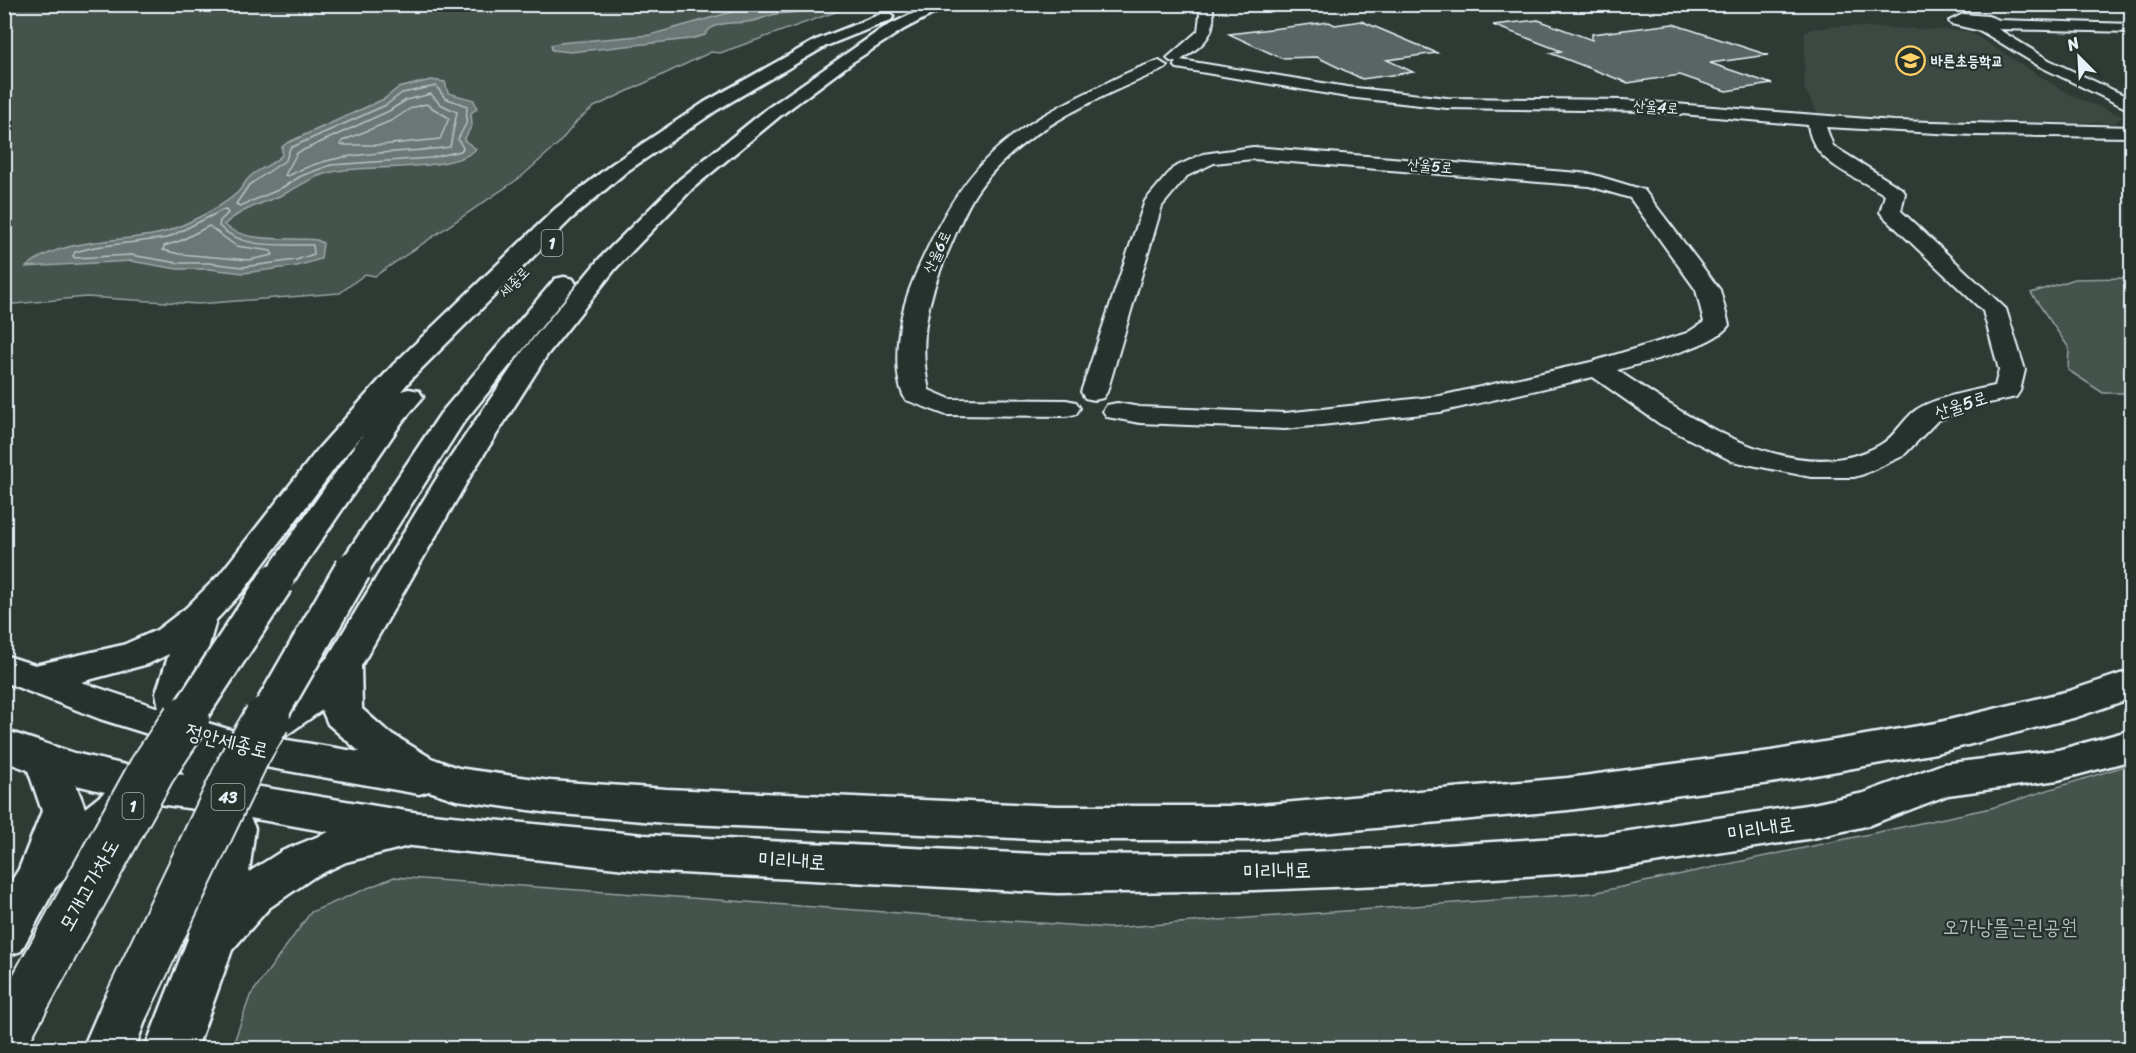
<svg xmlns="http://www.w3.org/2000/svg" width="2136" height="1053" font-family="Sriracha,'Poor Story',sans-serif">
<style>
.built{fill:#3b4843}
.green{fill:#45524e;stroke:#96a2a3;stroke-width:1.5}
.water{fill:#6b7775;stroke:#9da8a9;stroke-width:1.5}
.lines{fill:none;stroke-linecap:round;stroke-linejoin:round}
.shore{stroke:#b6c0c4;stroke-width:1.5}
.building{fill:#596563;stroke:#e8f1f8;stroke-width:1.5}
.minor-casing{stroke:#e8f1f8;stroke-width:4}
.major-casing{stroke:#e8f1f8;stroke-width:5}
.highway-casing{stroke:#e8f1f8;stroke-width:5}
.minor{fill:#26332d;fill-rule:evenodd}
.major{fill:#26332d;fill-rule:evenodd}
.highway{fill:#26332d;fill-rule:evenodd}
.highway-bridge-far1-casing{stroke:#e8f1f8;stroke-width:40;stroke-linecap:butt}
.highway-bridge-casing{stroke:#e8f1f8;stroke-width:50;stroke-linecap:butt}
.highway-bridge-far1{stroke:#26332d;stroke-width:35}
.highway-bridge{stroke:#26332d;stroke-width:46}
.labels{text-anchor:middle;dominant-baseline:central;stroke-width:4.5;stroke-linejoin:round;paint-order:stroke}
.far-poi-label{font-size:15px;font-weight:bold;fill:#e8f1f8;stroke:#26332d;text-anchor:start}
.far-street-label{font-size:15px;fill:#e8f1f8;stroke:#26332d}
.shield{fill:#26332d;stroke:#aeb8bb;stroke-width:1.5}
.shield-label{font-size:16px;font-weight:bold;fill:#e8f1f8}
.street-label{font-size:18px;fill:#e8f1f8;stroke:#26332d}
.near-street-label{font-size:21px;fill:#e8f1f8;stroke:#26332d}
.near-park-label{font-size:21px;fill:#afb9bc;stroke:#26332d}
</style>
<rect width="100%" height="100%" fill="#2e3b35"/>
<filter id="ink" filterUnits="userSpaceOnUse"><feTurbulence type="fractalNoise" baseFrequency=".0167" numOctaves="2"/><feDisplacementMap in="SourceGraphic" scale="12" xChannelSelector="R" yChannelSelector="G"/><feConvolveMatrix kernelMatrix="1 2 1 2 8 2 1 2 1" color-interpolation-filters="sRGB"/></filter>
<g filter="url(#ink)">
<path class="built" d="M1840,26L1968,31L2072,96L2122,116L2115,123L1902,120L1818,113L1804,89L1805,33L1811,29Z"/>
<path class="green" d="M4,5H855L720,53L711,52L594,107L577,121L559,143L521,177L375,276L365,274L340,293L198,304L86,297L5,305Z
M2127,278L2132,279L2131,393H2103L2068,370L2069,348L2031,293L2075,279Z
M2131,764V1048H232L250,996L311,912L394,877L1110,928L1593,893L1991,808Z"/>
<path class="water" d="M760,4L808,5L813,8C801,14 788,12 776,14C768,16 761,19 753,21C738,25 713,19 705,35L690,39L571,52L552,50L551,45L559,43L650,35Z
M431,80L445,82L448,93L474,100L477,109L471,113L472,125L464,140L476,149C453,173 366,164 332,172C312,176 299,187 282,195C261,204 241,209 224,225C249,244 287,237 317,240L323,243L321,259L297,266L244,273L209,269H177L131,261L26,267C58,239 117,242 157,234C177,230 224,206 238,192C244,186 245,180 252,175C262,167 274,164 282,155V147L287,143L384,99L398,88Z"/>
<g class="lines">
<path class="shore" d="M436,86L445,98L467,106L466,124L458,139L463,148L461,151L430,158L331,165L301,176L278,190L240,206L236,204L249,185L286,160L290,148L386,105L402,93Z
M431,94L440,104L457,112L450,147C395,155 339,148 288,176L285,175L297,153L389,111L406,100Z
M426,104L449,118L440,139L381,145H340L342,141L393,120L411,108Z
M225,209L228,213L220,221L219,226C242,250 282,244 313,245L314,254L296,260L243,267L209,263H178L131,255L75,258L73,256L75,252L95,247L167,238Z
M209,226L236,246L271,251L273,255L249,260L179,254L163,250L164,246L180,241Z"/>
</g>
<path class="building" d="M1538,20L1592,40V34L1673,24L1768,55L1710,63L1772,84L1726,91L1680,75L1628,83L1550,53L1561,51L1493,25Z
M1361,21L1437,53L1387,60L1413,72L1362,79L1317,57L1281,58L1229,34L1329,22L1335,25Z"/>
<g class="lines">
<defs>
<path id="minor" d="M1198,4H1212C1218,35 1204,44 1181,60L1347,87L1447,98L1623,100L1894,121L2132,127V137L1973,135L1826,127L1833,146L1902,189L1905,193L1901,211L2006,309L2025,370L2020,391L2016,397L1975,406L1937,421L1903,456L1864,474L1854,477H1811L1732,461L1660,424L1593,377L1440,412L1285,429L1140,423L1107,417L1103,411L1107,405L1117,403L1140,407L1285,413L1440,396L1591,362L1687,333L1704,322L1696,290L1630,198L1589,186L1253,159L1214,163L1187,176L1162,206L1107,392L1103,398L1094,400L1085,398L1081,392L1145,201L1173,168L1203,154L1253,147L1591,174L1644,190L1720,290L1729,325C1714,347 1645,362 1617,370C1687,417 1795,492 1880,445C1895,437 1903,419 1916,410C1933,398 1974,390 1995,386L1999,370L1983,311L1883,216L1880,212L1885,195C1855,175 1813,165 1808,125L1648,111L1447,108L1347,97L1177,68L1174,65L1176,62L1170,61L1167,58L1198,31L1200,15Z
M1963,14L1988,16L1999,20L2132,24V32L1998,29L2049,60L2132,99V111L2039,66L1981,31L1951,24L1949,21Z
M1159,61L1167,66L1164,69C1098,98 1022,129 978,190C964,210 956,234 946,256C927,301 918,342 929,390L950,399L1066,400L1076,402L1080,408L1076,414L1066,416L946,415L906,400C893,381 897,337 902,315C908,289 919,266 930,243C969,161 1011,129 1092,90C1113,80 1136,67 1159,61Z"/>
<path id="major" d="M2132,670V698L2077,717L1936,753L1771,783L1568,810L1248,840H1057L666,823L550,813L457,800L442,795L436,784L442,773L457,768L550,781L666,789L1057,806H1248L1568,778L1771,751L1936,723L2069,691Z
M2132,730V760L2058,780L1948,795L1870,825L1813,838L1603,871L1382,885L1254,890L1057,893L644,871L412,846L396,841L390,829L396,817L412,812L644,835L1057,855L1254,854L1382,849L1603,835L1813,804L1864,793L1943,764L2058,750Z"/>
<path id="highway" d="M933,4H952L904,29L851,63L780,116L693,188L616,268L547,355L472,473L361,666L362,709L387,731L431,758L472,773L478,784L472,795L457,800L429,791L419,794L237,762L216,756L230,782L412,812L428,817L434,829L428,841L346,862L314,877L269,908L232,950L197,1048H145L188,939L203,875L211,828L202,810L151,803L125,823L55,888L21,951L4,957V893L19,869L42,811L28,770L4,761V730L74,753L147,770L184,775L167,740L100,719L4,682V655L35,665L123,645L157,630L186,608L220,574L319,448L394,364L555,209L612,164L705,102L816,40L881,14H891L893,17L891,20L826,46L717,110L626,172L571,219L414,376L401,391L409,389L419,391L423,397L402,422L288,589L276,592L264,589L259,581L363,434L341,460L244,590L216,620L196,693L201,721L234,731L297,689L328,657L440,473L523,351L600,258L679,180L768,108L883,28ZM169,654L156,693L159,708L81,682L148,664ZM322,710L328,724L360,752L281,739ZM76,785L105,792L85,808ZM250,818L329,832L282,851L249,872L255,828Z
M564,277L573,279L576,284L463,423L365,577L353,580L341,577L336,569L441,413L555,279Z
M123,990L141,997L148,1013L135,1048H83L105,997Z"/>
</defs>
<use href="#minor" class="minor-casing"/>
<use href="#major" class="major-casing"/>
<use href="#highway" class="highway-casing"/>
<use href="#minor" class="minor"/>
<use href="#major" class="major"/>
<use href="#highway" class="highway"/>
<defs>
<path id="highway-bridge-far1" d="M185,720L276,581
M266,720L353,569"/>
<path id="highway-bridge" d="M123,1013L247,753L267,719
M4,1040L152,770L186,719"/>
</defs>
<use href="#highway-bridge-far1" class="highway-bridge-far1-casing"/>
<use href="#highway-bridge" class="highway-bridge-casing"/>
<use href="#highway-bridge-far1" class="highway-bridge-far1"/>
<use href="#highway-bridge" class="highway-bridge"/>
</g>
</g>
<defs>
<symbol id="school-ring" viewBox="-11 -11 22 22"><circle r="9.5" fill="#26332d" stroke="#ffd166" stroke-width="1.5"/><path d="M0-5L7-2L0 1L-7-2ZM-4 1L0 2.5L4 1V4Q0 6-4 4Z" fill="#ffd166"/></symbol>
</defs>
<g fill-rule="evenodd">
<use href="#school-ring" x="1894" y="44" width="33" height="33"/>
</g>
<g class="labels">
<g class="far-poi-label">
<text x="1931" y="61">바른초등학교</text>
</g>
<g class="far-street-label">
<text transform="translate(1656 107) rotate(4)">산울4로</text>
<text transform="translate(1430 166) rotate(5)">산울5로</text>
<text transform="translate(937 252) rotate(-65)">산울6로</text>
<text transform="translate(514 282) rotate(-46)">세종로</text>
</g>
<g class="shield">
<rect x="541.5" y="230" width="21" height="26" rx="4.5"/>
<rect x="211.5" y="784" width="33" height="26" rx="4.5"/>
<rect x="122.5" y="793" width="21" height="26" rx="4.5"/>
</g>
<g class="shield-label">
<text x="552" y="243">1</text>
<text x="228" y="797">43</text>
<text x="133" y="806">1</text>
</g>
<g class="street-label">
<text transform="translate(1961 405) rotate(-18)">산울5로</text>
</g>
<g class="near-street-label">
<text transform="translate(227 741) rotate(14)">정안세종로</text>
<text transform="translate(1761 829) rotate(-9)">미리내로</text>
<text transform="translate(792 861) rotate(3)">미리내로</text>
<text transform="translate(1277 871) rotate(-2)">미리내로</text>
<text transform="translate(89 885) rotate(-61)">모개고가차도</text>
</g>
<g class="near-park-label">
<text x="2010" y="927">오가낭뜰근린공원</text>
</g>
</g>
<rect width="2136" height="1053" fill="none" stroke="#26332d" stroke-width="24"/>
<rect x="12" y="12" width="2112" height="1029" fill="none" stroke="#e8f1f8" stroke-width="2" filter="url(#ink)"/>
<g transform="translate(2079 57) rotate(336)" stroke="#26332d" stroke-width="4.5" paint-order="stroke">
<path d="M0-4.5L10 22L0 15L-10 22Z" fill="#e8f1f8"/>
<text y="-9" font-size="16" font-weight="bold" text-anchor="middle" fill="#e8f1f8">N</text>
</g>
</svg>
